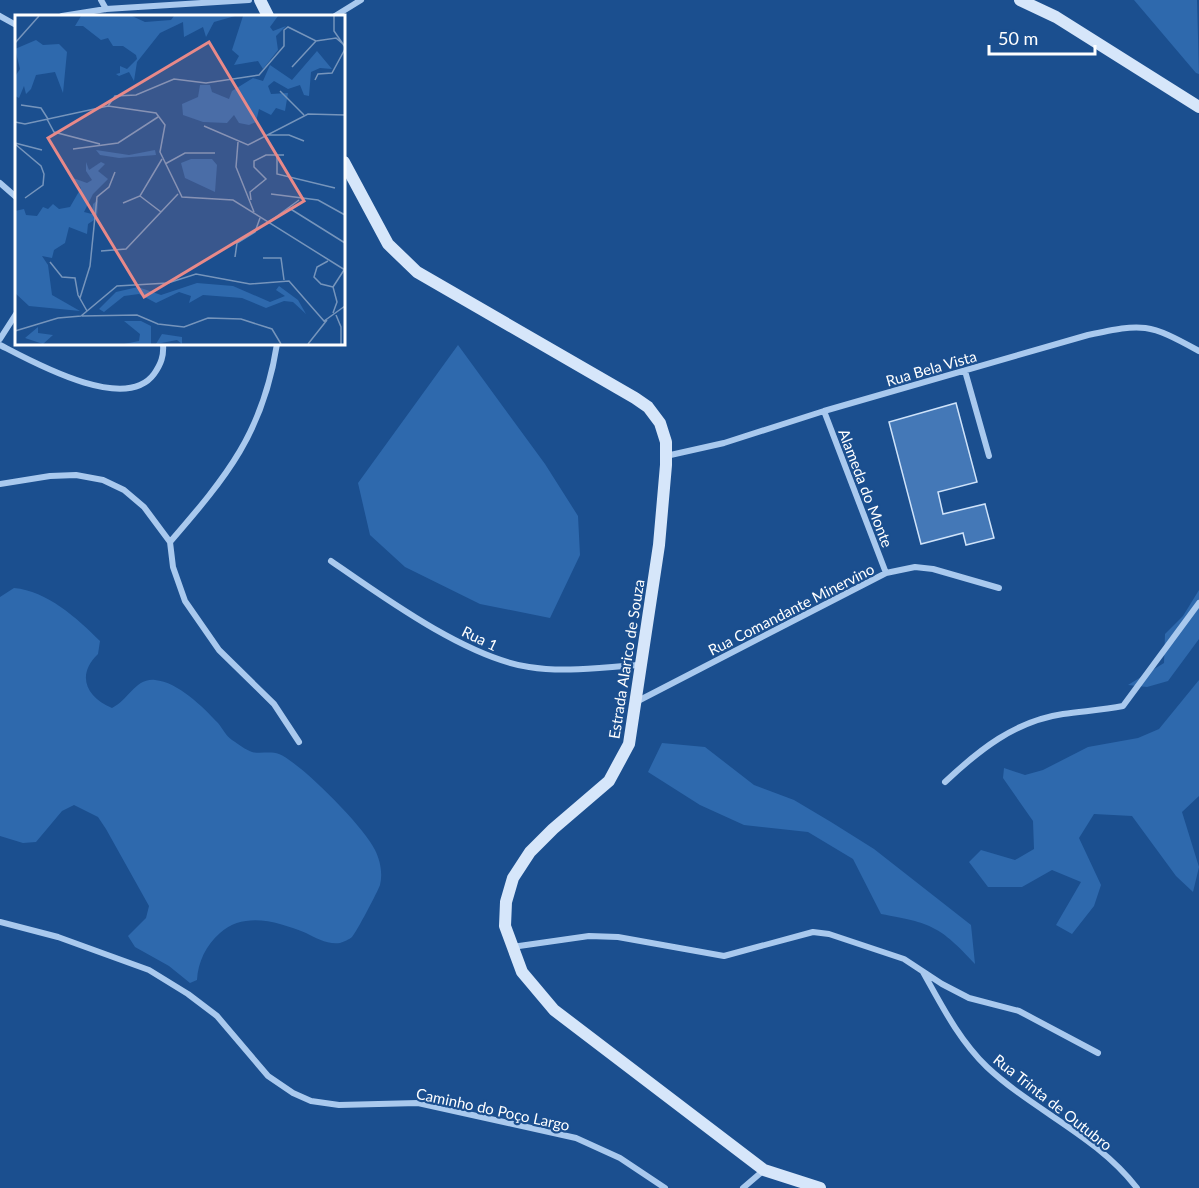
<svg xmlns="http://www.w3.org/2000/svg" width="1199" height="1188" font-family="Lato,sans-serif">
<style>
.green{fill:#2e69ad}
.building{fill:#4478b7;stroke:#cfe3fa;stroke-width:1.5}
.lines{fill:none;stroke-linecap:round;stroke-linejoin:round}
.street{stroke:#a9c9ee;stroke-width:6}
.secondary{stroke:#d6e6fa;stroke-width:12}
.labels{text-anchor:middle;dominant-baseline:central;stroke-width:4.5;stroke-linejoin:round;paint-order:stroke}
.street-label{font-size:15px;fill:#fff;stroke:#1b4f8f}
.inset-road{fill:none;stroke:#7695bc;stroke-width:1.5}
.view{fill:#e88989;fill-opacity:0.15;stroke:#e88989;stroke-width:3}
.inset-edge{fill:none;stroke:#fff;stroke-width:3}
</style>
<rect width="100%" height="100%" fill="#1b4f8f"/>
<path class="green" d="M1134,0H1197L1199,74L1196,73Z
M458,345L545,464L578,516L580,555L550,618L480,604L405,567L370,535L358,483Z
M14,588C47,591 77,618 100,641L98,654C76,675 86,697 112,708C129,700 135,678 155,680C178,682 203,707 218,723C223,729 226,736 232,740C238,744 246,750 252,752C260,754 271,751 279,754C301,763 365,828 375,850C380,860 383,873 380,885C378,891 356,933 352,937C350,939 343,942 340,943C328,945 316,938 306,933C278,922 245,911 220,933C206,945 198,962 197,980L190,983L169,966L135,947L128,936L146,918L149,906L106,829L98,817L74,805L62,811L36,842L23,843L0,836V597Z
M1199,590V639L1168,681L1147,687L1128,685L1164,663L1165,634L1183,616Z
M1199,680V796L1182,812L1199,867L1193,892L1176,876L1132,816L1094,814L1079,838L1101,885L1094,906L1072,934L1056,925L1081,882L1052,870L1022,887H988L969,862L981,850L1015,860L1034,849L1033,821L1003,778L1004,768L1025,775L1043,770L1088,747L1138,738L1159,729Z
M662,743L705,747L754,785L794,800L831,822L874,849L971,925L975,964C940,926 931,923 881,914L853,859L808,832L744,825L700,805L648,772Z"/>
<path class="building" d="M956,403L977,482L938,492L943,514L985,504L994,538L966,545L963,533L921,544L889,422Z"/>
<g class="lines">
<path class="street" d="M101,0L106,9
M0,16L16,25
M62,16L106,9L249,0
M335,16L361,0
M0,183L16,197
M0,339L16,314
M0,345C31,361 125,414 154,374C161,364 164,356 163,344
M965,371L989,456
M824,411L886,573
M666,456L724,443L824,411L1088,335C1144,323 1148,323 1199,351
M0,484L50,476L76,475L103,480L124,490L144,507L170,542L173,567L185,601L219,650L274,704L299,742
M170,542C227,476 263,433 277,344
M331,561C383,597 467,658 529,667C566,673 603,667 640,665
M636,702L886,573L915,567L933,569L999,588
M945,782C979,750 1015,721 1063,714C1084,711 1103,710 1123,706L1199,603
M0,922L58,937L149,970L188,994L217,1016L268,1076L293,1093L311,1101L339,1105L418,1103L576,1138L620,1158L665,1188
M512,947L589,936L618,937L724,956L813,932L829,934L904,959L942,984L969,998L1019,1011L1098,1053
M923,972C942,1006 959,1040 987,1067C1034,1111 1097,1136 1137,1188
M743,1188L764,1170"/>
<path class="secondary" d="M260,0L268,16
M1020,0L1056,17L1199,107
M344,162L388,244L417,272L635,398L648,407L660,423L666,442V465L659,545L629,744L609,781L553,829L530,852L513,878L506,902L505,926L522,972L554,1010L764,1170L820,1188"/>
</g>
<g class="labels">
<g class="street-label">
<text transform="translate(931 368) rotate(-16)">Rua Bela Vista</text>
<text transform="translate(866 488) rotate(69)">Alameda do Monte</text>
<text transform="translate(791 609) rotate(-27)">Rua Comandante Minervino</text>
<text transform="translate(480 638) rotate(26)">Rua 1</text>
<text transform="translate(626 659) rotate(-81)">Estrada Alarico de Souza</text>
<text transform="translate(1053 1102) rotate(38)">Rua Trinta de Outubro</text>
<text transform="translate(493 1109) rotate(12)">Caminho do Poço Largo</text>
</g>
</g>
<g transform="translate(15 15)">
<rect width="330" height="330" fill="#1b4f8f"/>
<path d="M66,1H117L130,7L156,5L159,1H220L199,7L191,22L188,12L169,22L168,7L145,18L122,47L119,66L114,57L104,61L101,59L105,58V51L112,54L122,44L121,40L108,31H98L93,23L86,25L68,11H60ZM228,1H263L255,12L258,16L271,11L261,21L263,35L248,54L243,46L219,50L224,41L217,35ZM21,25L28,30L44,29L52,37L48,78L40,57L21,60L16,74L11,79L9,71L4,83L0,81L1,60L5,54L0,34ZM302,36L317,54L305,53L296,57L294,81L289,80L285,70L273,74L259,66L253,71L256,79L273,78L270,96L261,93L256,100L244,94L241,107L234,110L224,108L219,100L212,108L188,107L168,100L167,89L183,82L185,70H195L197,77L214,84L217,76L238,63L248,66L255,50L277,65ZM81,135L114,140L140,135L141,140L104,143L85,140ZM176,144H197L202,150L200,177L170,163L166,148ZM71,147L74,155L86,147L90,149L83,156L93,164L78,179L69,197L77,199L78,189L83,185L82,203L73,209L72,219L54,212L50,228L39,235L37,243L27,241L33,250L37,280L65,296L14,291L0,278V196L9,194L11,200L22,201L28,192L33,194L38,189L44,194L55,192L66,173L58,163L72,168L77,165L71,156ZM182,268L218,271L255,287L270,281L261,275L264,271L283,285L291,299L278,287L269,286L251,293L227,283L188,280L174,288L176,281L164,277L141,288L124,279L109,281L89,297L84,294L101,277L123,272L146,280ZM109,306H126L136,311V329H109L124,326L125,319ZM23,312V318L38,320L28,329L10,323ZM147,319L167,322V329L162,325L141,329Z" fill="#2e69ad"/>
<path class="inset-road" d="M319,1V16L330,32M0,28L24,1M277,52L301,26M300,65L303,59L317,58L330,34M265,76L289,100M6,90L26,93L33,104M93,91L100,81L121,80L159,64L191,68L244,60L269,31V15L273,12L301,26L321,23L328,29M32,104L39,117L85,129M0,107L10,109L93,91L141,98L150,110L145,137L167,182L218,185L330,255M189,111L233,130L293,99L330,100M253,120H274L289,126M223,127L221,152L239,197M0,128L27,135M0,129L26,151L29,159L28,170L10,183M58,134L103,128L143,102M262,140V159L320,173M150,149L170,138H200M256,179L303,185L330,200M125,181L146,197M236,185L235,177L251,164L239,152V146L251,140H269M108,188L125,181L147,144M274,193L330,228M254,207L284,185M86,236L111,234L163,179M220,242L222,228L240,217L245,203M248,243H266L269,265M313,246L302,252L299,262L306,269L318,272M35,247L47,262L60,263L63,280L72,296M65,283L75,251L82,182L94,172L100,157M318,298L322,287L318,272L329,255M321,300L326,312V329M67,301L122,300L143,309L169,312L193,303L226,304L257,314L266,329M0,316L43,303L66,301L102,271L153,268L181,259L235,269L274,266L309,306L330,291M293,329L312,305"/>
<path class="view" d="M194,27L289,186L129,282L33,123Z"/>
<rect width="330" height="330" class="inset-edge"/>
</g>
<path d="M989 45v9h106v-9" fill="none" stroke="#ffffff" stroke-width="3"/>
<text x="998" y="45" font-size="18" fill="#ffffff" stroke="#1b4f8f" stroke-width="4.5" paint-order="stroke">50 m</text>
</svg>
